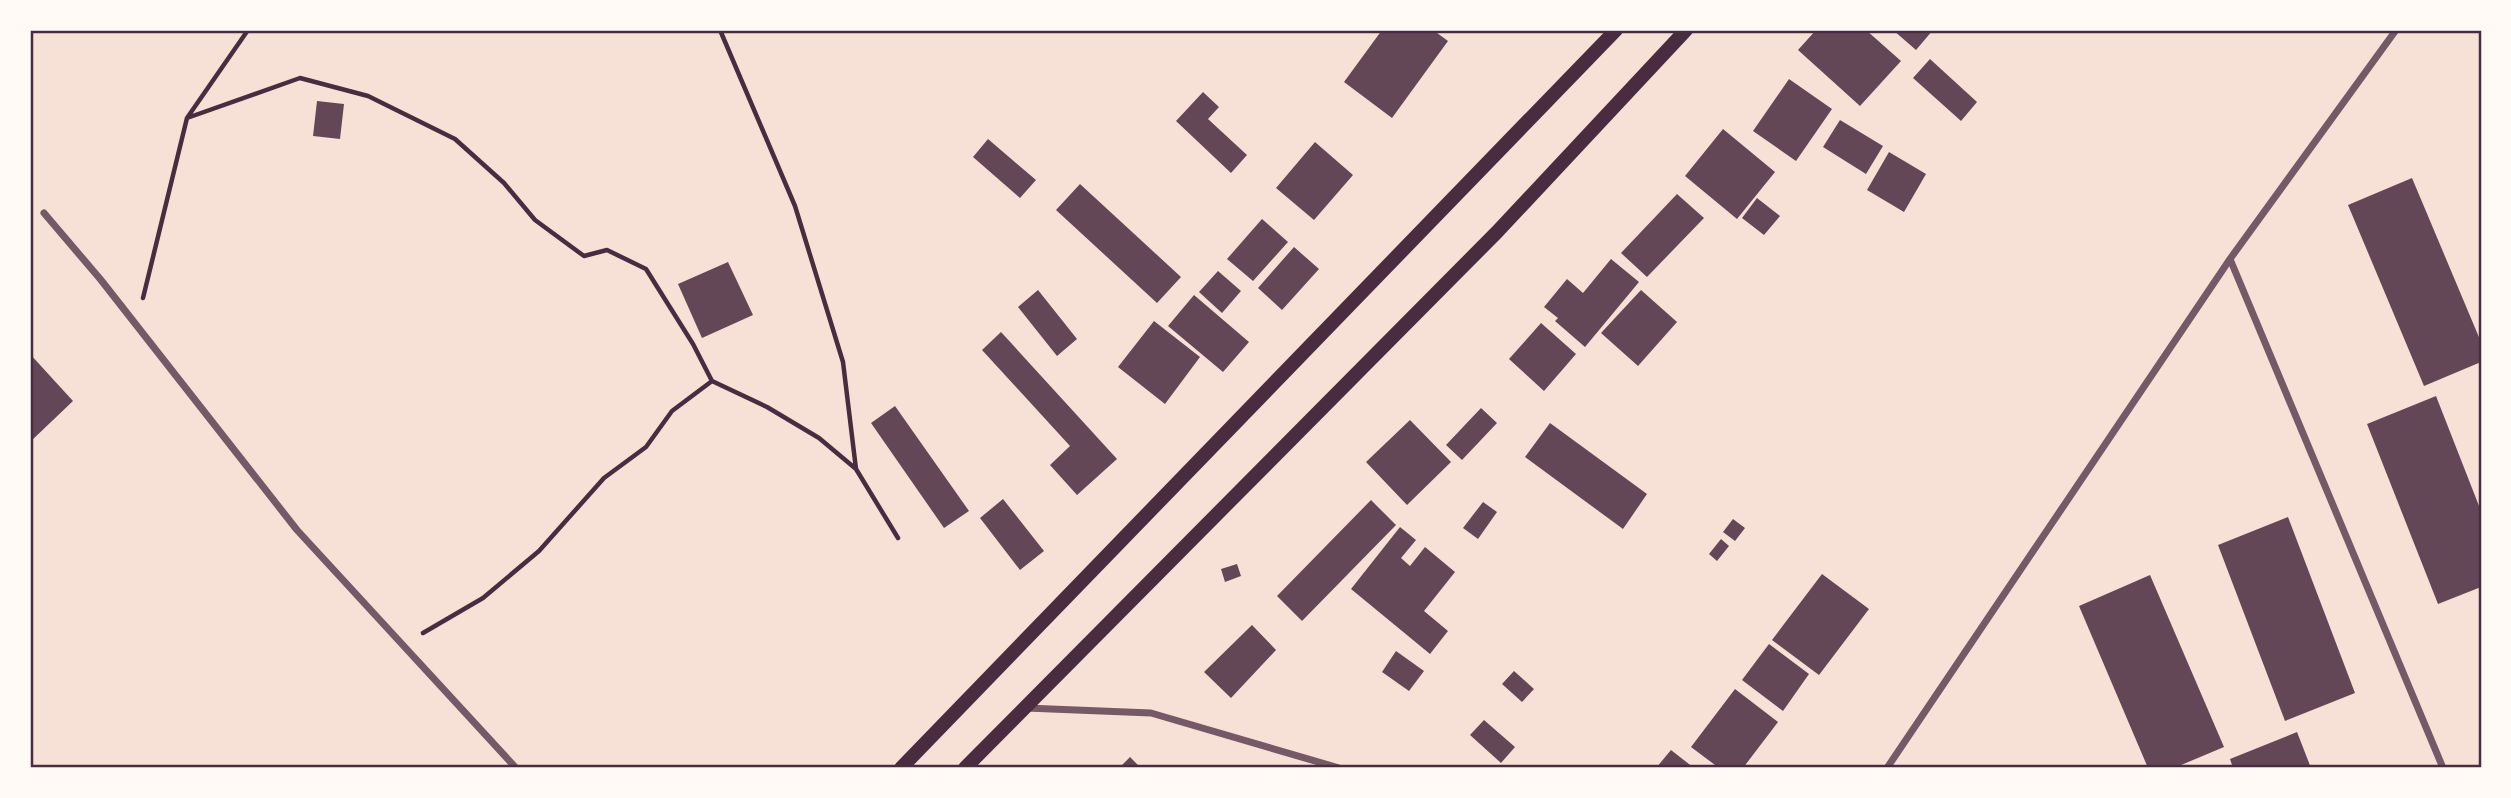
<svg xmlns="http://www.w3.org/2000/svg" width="2511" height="798" font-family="'Open Sans',sans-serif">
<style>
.building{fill:#644757}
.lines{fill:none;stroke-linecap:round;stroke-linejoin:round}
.path{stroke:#4a2c40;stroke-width:4.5}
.minor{stroke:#755966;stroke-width:7}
.secondary{stroke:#4a2c40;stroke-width:14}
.neatline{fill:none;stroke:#4a2c40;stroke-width:2.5}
</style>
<rect width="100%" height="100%" fill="#f7e1d7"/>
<path class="building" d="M1382,30H1433L1448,41L1392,118L1344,82Z
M1816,30H1866L1901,61L1860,106L1798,50Z
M1893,30H1933L1916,50Z
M1930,59L1977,102L1961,121L1913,78Z
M1789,79L1832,109L1796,161L1753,131Z
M1203,92L1219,107L1208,119L1247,155L1231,173L1176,121Z
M317,101L344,104L340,139L313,136Z
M1840,120L1883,146L1866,174L1823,147Z
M1723,129L1775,172L1737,219L1685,176Z
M988,139L1036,180L1020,198L973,157Z
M1315,142L1353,175L1314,220L1276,188Z
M1889,152L1926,174L1904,212L1867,190Z
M2412,178L2481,342V362L2424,386L2348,205Z
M1080,184L1181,277L1157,303L1056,210Z
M1677,194L1704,218L1647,277L1621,253Z
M1757,198L1780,216L1764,235L1742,218Z
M1262,219L1288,242L1253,281L1227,259Z
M1294,247L1319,269L1282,310L1258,288Z
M1611,259L1639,282L1585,347L1555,321L1558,318L1544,307L1567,279L1583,293Z
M728,262L753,315L702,338L678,284Z
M1218,271L1241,291L1222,313L1199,292Z
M1038,290L1077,339L1057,356L1018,307Z
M1641,290L1677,322L1638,366L1601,333Z
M1194,295L1249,342L1223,372L1168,326Z
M1154,321L1200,357L1165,404L1118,367Z
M1541,323L1576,354L1544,391L1509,359Z
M1001,332L1117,459L1077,495L1050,465L1070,446L982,350Z
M30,354L73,401L30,442Z
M2436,396L2481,511V587L2438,604L2367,424Z
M895,406L969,511L944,528L871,423Z
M1481,408L1497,423L1462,460L1446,445Z
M1410,420L1451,462L1407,505L1366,462Z
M1550,423L1647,494L1623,529L1525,457Z
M1003,499L1044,551L1020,570L980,518Z
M1371,500L1396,525L1302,621L1277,596Z
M1483,502L1497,512L1478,539L1463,528Z
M2288,517L2355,693L2285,721L2218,545Z
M1733,519L1745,528L1735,541L1723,532Z
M1400,527L1416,540L1401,558L1410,566L1425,547L1455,572L1424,611L1448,631L1430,654L1351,589Z
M1721,539L1729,546L1717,561L1709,554Z
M1237,564L1241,576L1225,582L1221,569Z
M1822,574L1869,609L1819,675L1772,640Z
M2150,575L2224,747L2174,768H2148L2079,606Z
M1252,625L1276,650L1231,698L1204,672Z
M1769,644L1809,674L1783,711L1742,680Z
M1396,651L1424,671L1409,691L1382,672Z
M1514,671L1534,689L1522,702L1502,684Z
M1735,689L1778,722L1743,768H1719L1691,747Z
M1484,720L1515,747L1501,763L1470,735Z
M2297,732L2311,768H2233L2230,759Z
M1671,750L1694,768H1656Z
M1130,757L1141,768H1119Z"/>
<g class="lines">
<path class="path" d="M720,30L795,206L843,362L856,469L898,538
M187,118L300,78L368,96L455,139L504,183L535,220L584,256L607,250L646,269L693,344L712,381L767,407L819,438L856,469
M143,298L187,118L248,30
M423,633L483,598L539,551L604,478L646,447L672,411L712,381"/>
<path class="minor" d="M44,213L101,280L297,530L516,768
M2230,259L2443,768
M1026,708L1151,713L1339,768
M1887,768L2230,259L2396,30"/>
<path class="secondary" d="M901,768L1616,30
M965,768L1497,232L1686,30"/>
</g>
<rect width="2511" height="798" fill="none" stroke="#fffaf5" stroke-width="63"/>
<rect x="32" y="32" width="2448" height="734" class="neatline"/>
</svg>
